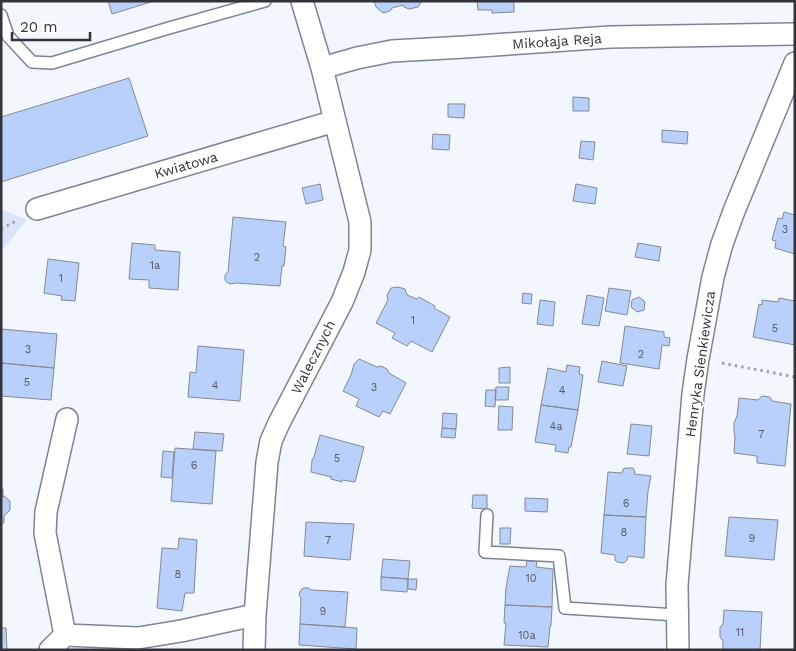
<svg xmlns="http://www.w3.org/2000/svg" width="796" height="651" font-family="'Work Sans',sans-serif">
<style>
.green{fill:#d9e4fa}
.building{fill:#b9d0fa;stroke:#848994}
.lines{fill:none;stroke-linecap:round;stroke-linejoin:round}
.lane-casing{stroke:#7f8590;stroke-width:14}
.street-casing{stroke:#7f8590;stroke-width:24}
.path{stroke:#a0a3a9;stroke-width:3;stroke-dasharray:2.5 4;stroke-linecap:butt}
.lane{stroke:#fff;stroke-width:11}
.street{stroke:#fff;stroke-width:21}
.labels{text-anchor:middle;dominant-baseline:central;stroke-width:4;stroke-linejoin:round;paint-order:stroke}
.number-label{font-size:11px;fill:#545b69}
.street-label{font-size:14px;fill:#323439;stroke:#fff}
</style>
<rect width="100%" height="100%" fill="#f2f6fd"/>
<path class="green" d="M1,209L27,220L1,251Z"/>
<path class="building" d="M108,1H154L112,14Z
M374,1H422L418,7L409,9L404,7L403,5L392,8L390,11L383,13L376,7Z
M477,1H514V12L492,13V10H478Z
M129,78L148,136L1,182V117Z
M573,97L589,98V111H573Z
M448,104H465L464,118L448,117Z
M662,130L688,132L687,144L662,142Z
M433,134L450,135L449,150L432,149Z
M581,141L595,142L593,160L579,158Z
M320,184L323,200L306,204L302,188Z
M576,184L597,188L595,204L573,201Z
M784,212L795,215V254L775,248L776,241L772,240L778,218L782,219Z
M233,217L286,222L283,246L286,247L284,266H282L280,286L236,283L231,284L228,283L225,280V275L228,272Z
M132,243L155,245V250L180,252L178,290L149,288V280L129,279Z
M638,243L661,247L659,261L635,257Z
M48,259L79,263L75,301L61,300L62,296L44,293Z
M398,287L405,289L407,295L417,299L419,297L435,306L434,308L450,317L432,352L411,341L407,346L392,338L395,333L376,323L388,300L387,295L391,288Z
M609,288L631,291L627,315L605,311Z
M523,293L532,294L531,304L522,303Z
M587,295L604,298L599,326L582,324Z
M639,297L645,302L644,310L637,312L631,307L632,300Z
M779,298L795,301V345L753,337L759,304L762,305V300L778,302Z
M540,300L555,302L553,326L537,324Z
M625,326L664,332V337L670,338L669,346L662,345L659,369L620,363Z
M1,329L57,334L54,368L1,363Z
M198,346L244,350L240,401L188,397L190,372L196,373Z
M359,359L377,367L381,366L387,369L389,373L406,383L390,414L383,411L379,417L356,406L359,399L343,391L351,375L354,364Z
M602,361L627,366L623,386L598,382Z
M1,363L54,368L51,400L1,396Z
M567,365L580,367L579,374L583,375L578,410L541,405L548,368L566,372Z
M510,367V383H499V368Z
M496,387H509L508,400H495Z
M486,390H496L495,407L485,406Z
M762,396L770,397L772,401L791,404L785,466L757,463V456L734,453L735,437L734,431V423L737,416L739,398L758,400Z
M541,405L578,410L571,447H569L568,453L555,451L556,445L535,442Z
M499,406L513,407L512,430H498Z
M443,413L457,414L456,429L442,428Z
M631,424L652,426L649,456L627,454Z
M442,428L456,429L455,438L441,437Z
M195,432L224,434L222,451L193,449Z
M320,435L364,447L355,482L342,480V482L331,479V477L311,472L312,460L314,457Z
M175,448L216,451L212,504L171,501Z
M163,451L174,452L172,478L161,477Z
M627,468H633L635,472L634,474L651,476L648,491L646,517L604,515L608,472L622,473L623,469Z
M1,489H3V497L4,496L10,501V510L4,516V523H1Z
M473,495H487V509L472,508Z
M525,498L548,499L547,512L525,511Z
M604,515L646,517L644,558L628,556L627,560L624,563L617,562L615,560V555L601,553Z
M729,517L778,520L774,560L725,556Z
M306,522L354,524L350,560L304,556Z
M500,528H511L510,544H500Z
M179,538L197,540L194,593H185L182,611L157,608L162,548L178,549Z
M383,559L410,561L408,579L381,577Z
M527,561H537L536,567L553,569L552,607L505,605L506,588L510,566L526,567Z
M381,577L408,579L407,592L381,590Z
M408,579H417L416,590L408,589Z
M303,588H309L311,590L348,592L345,627L300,624L301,598L299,595L300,591Z
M505,605L552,607L551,626H550L548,647L504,645L506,623H504Z
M724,610L762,612L760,650H723V641L720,637V627L723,624Z
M300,624L357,628L356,649L299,645Z
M1,628H6L7,650H1Z"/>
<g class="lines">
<defs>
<path id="lane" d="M1,15L8,36L32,62L52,63L169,28L265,1
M487,515L485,552L559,556L565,608L677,615"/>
<path id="street" d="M322,68L357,58L392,51L465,47L610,37L795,34
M37,209L335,121
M65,635L45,533L46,512L67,419
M50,650L65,635L138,638L181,631L255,615
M254,650L255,615L267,462L271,441L279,423L342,302L354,272L360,250V222L322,68L302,1
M678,650L677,585L693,394L698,359L713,277L722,244L734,211L795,63"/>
</defs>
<use href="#lane" class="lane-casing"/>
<use href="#street" class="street-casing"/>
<path class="path" d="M1,229L18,220
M722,363L795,377"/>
<use href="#lane" class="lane"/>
<use href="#street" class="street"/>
</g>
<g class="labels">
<g class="number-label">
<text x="785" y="229">3</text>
<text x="257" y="257">2</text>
<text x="155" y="265">1a</text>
<text x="61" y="278">1</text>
<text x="413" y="320">1</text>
<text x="775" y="328">5</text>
<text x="28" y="349">3</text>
<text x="641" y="354">2</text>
<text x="27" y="382">5</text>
<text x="215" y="385">4</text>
<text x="374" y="387">3</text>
<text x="562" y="390">4</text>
<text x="556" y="426">4a</text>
<text x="761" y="434">7</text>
<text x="337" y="458">5</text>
<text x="194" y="465">6</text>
<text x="626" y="503">6</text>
<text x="624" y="532">8</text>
<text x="752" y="538">9</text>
<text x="328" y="540">7</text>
<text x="178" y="574">8</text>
<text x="531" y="578">10</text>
<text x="323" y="611">9</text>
<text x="740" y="632">11</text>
<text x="527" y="635">10a</text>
</g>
<g class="street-label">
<text transform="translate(557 41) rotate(-4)">Mikołaja Reja</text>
<text transform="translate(186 165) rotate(-16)">Kwiatowa</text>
<text transform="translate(313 357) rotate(-63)">Walecznych</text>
<text transform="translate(700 364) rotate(-82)">Henryka Sienkiewicza</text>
</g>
</g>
<rect width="796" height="651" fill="none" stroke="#323439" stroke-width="5"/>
<path d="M12 32v8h78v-8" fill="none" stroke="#323439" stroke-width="2.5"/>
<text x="20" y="32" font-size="15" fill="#323439" stroke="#ffffff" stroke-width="4" paint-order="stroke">20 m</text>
</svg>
